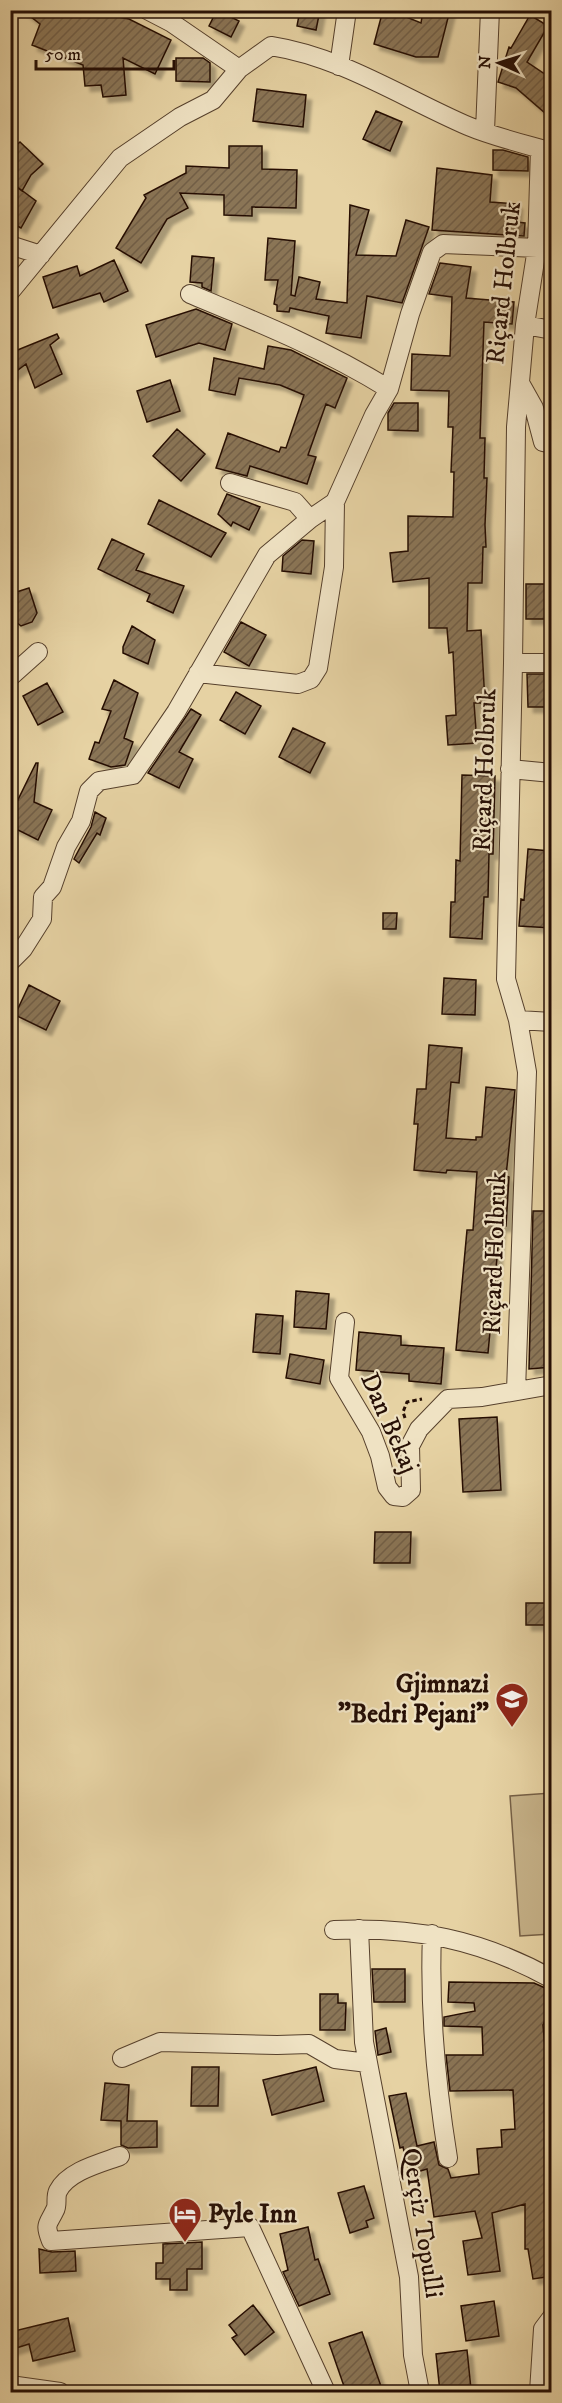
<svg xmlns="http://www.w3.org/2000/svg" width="562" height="2403" font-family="'IM FELL DW Pica',serif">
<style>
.pitch{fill:#c5b188;stroke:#766046;stroke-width:1.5}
.building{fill:url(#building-hatch);stroke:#260f05;stroke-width:1.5;filter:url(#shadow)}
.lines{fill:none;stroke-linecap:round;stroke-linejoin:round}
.street-casing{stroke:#56402c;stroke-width:20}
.path{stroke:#260f05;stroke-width:3;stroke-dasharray:4.5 3;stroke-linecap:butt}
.street{stroke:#efe2c3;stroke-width:18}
.labels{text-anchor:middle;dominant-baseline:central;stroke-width:4.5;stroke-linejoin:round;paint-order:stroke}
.street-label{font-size:26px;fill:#260f05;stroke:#efe2c3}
.poi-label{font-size:26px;font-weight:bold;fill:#260f05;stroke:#efe2c3;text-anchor:end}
</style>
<defs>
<pattern id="building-hatch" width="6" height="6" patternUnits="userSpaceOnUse" patternTransform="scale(1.5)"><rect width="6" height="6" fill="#8a7457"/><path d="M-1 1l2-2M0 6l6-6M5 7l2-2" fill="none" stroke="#715e46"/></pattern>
<filter id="shadow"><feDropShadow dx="5.5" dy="5.5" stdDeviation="1.5" flood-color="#0004"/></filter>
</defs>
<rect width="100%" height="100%" fill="#e6d2a3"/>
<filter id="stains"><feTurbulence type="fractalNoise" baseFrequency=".00333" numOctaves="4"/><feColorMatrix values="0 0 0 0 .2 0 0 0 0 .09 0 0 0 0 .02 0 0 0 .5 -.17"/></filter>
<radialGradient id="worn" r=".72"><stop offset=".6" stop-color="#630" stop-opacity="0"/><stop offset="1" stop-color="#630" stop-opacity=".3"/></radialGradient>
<path class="pitch" d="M551,1793V1934L520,1936L510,1796Z"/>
<path class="building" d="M22,10H103L102,14L129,19L171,40L155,74L123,58L126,95L103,97L101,85L85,86L83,65L32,45L40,24Z
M217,10L239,21L231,37L209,26Z
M300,10H320L316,30L297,26Z
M383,10H389L421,23L423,10H450L438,57H416L374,44Z
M530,15L548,26L527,62L552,79V119L516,88L498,82L509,47L511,48Z
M176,58H203L210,63V82L176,81Z
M257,89L306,95L303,127L253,121Z
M376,111L402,122L390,151L363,139Z
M20,142L43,164L31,175L22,191L10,182V150Z
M229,146H262V169L297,170L296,208L252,207V216L224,215V195L180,193L188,208L167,219L141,263L116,248L146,198L144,195L186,173V166L229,168Z
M493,150H503L528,157V171L493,170Z
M437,168L492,175L490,202L517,204L516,222L525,223L524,236L432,230Z
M16,186L36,201L21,228L10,222V198Z
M350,205L369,210L356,255L396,256L406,220L429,227L402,303L367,296L361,338L326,333L329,316L290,308L289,312L277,311V305L274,304L278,280H265L268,238L295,241L291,295L295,296L299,277L320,282L316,299L347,303Z
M192,256L214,258L211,291L202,287V283L190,282Z
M114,260L128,291L104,302L100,293L53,308L43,277L77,266L80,276Z
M440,263L471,267L466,298L514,302L512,324L484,322L480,438H485L484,478H487L485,525L486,547H483L482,583H468L467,631L481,630L485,703H474L477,743L448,745L446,716L456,715L453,652L449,653L447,628H429V578L393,582L390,553L408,551V516L453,517L454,472H451L453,427H448L449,391L411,390L412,354L450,356L452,297L429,294Z
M196,309L232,324L225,350L199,343L156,357L146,325Z
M57,334L59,338L50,345L62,374L35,388L26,364L10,376V353Z
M268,346L291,350L347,378L335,408L326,404L308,455L316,457L307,484L250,466L247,476L216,468L228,433L279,452L281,447L286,448L304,395L280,385L239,378L235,395L209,390L214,358L264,369Z
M170,380L180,411L147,422L137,391Z
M394,403H418V431L388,430V413Z
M177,429L205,454L181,481L153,456Z
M227,494L260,507L249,530L233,522L231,526L218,514Z
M159,500L226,533L211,557L148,524Z
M112,539L144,554L136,570L184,586L173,613L147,601L150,594L98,569Z
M302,540L314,541L311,574L282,571L283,556Z
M526,584H552V619H526Z
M29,588L37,613L32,622L21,626L10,617V594Z
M241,622L266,635L249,666L224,652Z
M132,626L155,640L148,664L123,653V647Z
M527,674H552V707H528Z
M114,680L138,693L124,738L133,742L125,765L111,767L89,759L95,742L99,743L111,711L102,709Z
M47,683L63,712L38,725L23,696Z
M236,692L261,706L245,734L220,720Z
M191,709L201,715L179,752L193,759L179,788L148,773Z
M293,728L325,743L310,773L279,757Z
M36,763H38L34,802L52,810L38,840L10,826V816Z
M462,775L495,776L493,854H489L488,897H484L482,939L450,937L451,902H455L456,860L460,861Z
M95,812L106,818L100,835L97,833L79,863L74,859L91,827Z
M528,849L550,851L547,898L552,899V928L519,926L521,899L524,900Z
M383,913H397L396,929H383Z
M444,978L476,980L475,1015L442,1014Z
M29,985L60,1001L46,1030L15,1015Z
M429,1045L462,1048L459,1083L451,1082L446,1138L476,1140V1137H482L486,1087L515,1090L506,1176L509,1177L506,1226H500L488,1353L456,1350L467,1230H473L477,1172L447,1170L446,1173L414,1170L418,1124H414L417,1089H426Z
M533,1211H552V1367L529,1369Z
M296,1291L329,1294L326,1329L294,1327Z
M256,1314L283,1316L280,1354L253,1352Z
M359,1332L401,1336V1345L444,1348L441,1384L409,1381V1374L356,1370Z
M290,1354L324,1360L320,1384L286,1378Z
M497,1417L501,1490L463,1492L459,1419Z
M375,1532H411L410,1563H374Z
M526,1603H548V1625H526Z
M372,1969H405V2002H374Z
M449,1982L534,1983L552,1991V2007L543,2025L552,2127V2276L533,2279L528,2249H525V2204L492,2213L500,2271L468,2275L463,2241L482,2238L475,2211L434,2217L427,2169L410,2174L403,2147L400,2148L389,2096L406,2093L417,2146L434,2142L439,2165L448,2169L451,2178L479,2174L477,2149L502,2147L501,2130L515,2129L513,2090L450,2091L446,2055H483L482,2027L444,2026V2017L475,2011L474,2003L448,2002Z
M320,1994H338V2003H346L345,2030H320Z
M386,2028L391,2052L378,2055L375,2031Z
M192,2067H219L218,2106H191Z
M316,2067L324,2101L272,2115L263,2080Z
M105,2083L129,2085L127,2121H157V2147L128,2148L121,2145V2121L101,2120Z
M364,2186L374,2218L366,2221L368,2227L350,2233L338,2193Z
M308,2227L315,2260L318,2259L330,2294L299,2306L283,2272L288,2270L280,2234Z
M202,2242V2269H187V2290H170V2279H156V2263H163V2244Z
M39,2249L52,2252L75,2251L76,2271L40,2273Z
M494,2301L499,2336L466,2341L461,2306Z
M253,2305L274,2332L245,2355L232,2338L237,2335L229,2325Z
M68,2318L75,2351L33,2361L29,2344L10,2350V2332Z
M362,2332L383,2392H346L329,2343Z
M467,2350L471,2389L440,2392L436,2354Z"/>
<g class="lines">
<defs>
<path id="street" d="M147,10L172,23L239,69
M339,66L347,10
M485,131L490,10
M10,245L41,255
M10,292L120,158L180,117L213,100L239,69L271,46C342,57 403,98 468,126C494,137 524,144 552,152
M190,294C260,323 324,349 389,389
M525,325L552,330
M520,383L534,408L543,442L552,444
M230,483L295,502L310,519
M513,663H552
M198,673L298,684L311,679L318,668L334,567L335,502
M10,677L38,652
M510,769L552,773
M10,962L23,949L42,919L43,897L52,887L66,847L81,821L89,791L99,781L133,775L176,712L267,555L310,519L335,502L374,415L389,389L410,314L432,252L443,244L537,248
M518,1020L552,1022
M345,1322L339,1378L371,1432L380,1456L387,1487L394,1496L403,1497L411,1490L410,1446L419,1429L448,1399L482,1397L552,1385
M516,1391L527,1072L518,1020L506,979L513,663L516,427L525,325L537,248L540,149
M359,1929L364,2042L409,2277L413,2355L420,2392
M334,1930C416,1927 480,1939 552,1979
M432,1934C429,2010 436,2084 448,2158
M122,2058L160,2042L277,2045L309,2044L335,2059L368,2063
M120,2156C101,2163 68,2171 58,2191C55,2197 58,2205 55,2210C48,2225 44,2223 51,2241L250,2227L326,2392
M10,2385L60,2392
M539,2392L543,2329L552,2317"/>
</defs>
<use href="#street" class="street-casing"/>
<path class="path" d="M405,1418L403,1412L407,1402L422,1399"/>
<use href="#street" class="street"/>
</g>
<defs>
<symbol id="school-pin" viewBox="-11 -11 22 30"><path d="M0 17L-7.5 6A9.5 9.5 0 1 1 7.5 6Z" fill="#8f2418" stroke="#efe2c3"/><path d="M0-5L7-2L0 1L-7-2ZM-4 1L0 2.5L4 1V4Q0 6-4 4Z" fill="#fff"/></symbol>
<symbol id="hotel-pin" viewBox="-11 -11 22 30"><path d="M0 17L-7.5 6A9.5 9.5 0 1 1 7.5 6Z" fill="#8f2418" stroke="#efe2c3"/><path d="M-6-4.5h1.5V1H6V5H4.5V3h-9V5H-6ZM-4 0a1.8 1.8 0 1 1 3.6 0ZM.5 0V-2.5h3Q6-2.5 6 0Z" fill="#fff"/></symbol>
</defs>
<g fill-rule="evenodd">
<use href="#school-pin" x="493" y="1680" width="38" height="52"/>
<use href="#hotel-pin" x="166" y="2195" width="38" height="52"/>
</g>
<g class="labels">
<g class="street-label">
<text transform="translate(504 283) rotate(-84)">Riçard Holbruk</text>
<text transform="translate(485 770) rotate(-88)">Riçard Holbruk</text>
<text transform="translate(495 1253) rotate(-88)">Riçard Holbruk</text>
<text transform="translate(389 1423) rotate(66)">Dan Bekaj</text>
<text transform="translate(422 2223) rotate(81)">Qerçiz Topulli</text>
</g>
<g class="poi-label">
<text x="489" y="1684">Gjimnazi<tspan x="489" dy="30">"Bedri Pejani"</tspan></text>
<text x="208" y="2214" text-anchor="start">Pyle Inn</text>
</g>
</g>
<rect width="562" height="2403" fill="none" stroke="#e6d2a3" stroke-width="36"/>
<rect x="12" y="12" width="538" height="2379" fill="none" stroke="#260f05" stroke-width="3"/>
<rect x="18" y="18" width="526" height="2367" fill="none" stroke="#260f05" stroke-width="1.5"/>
<g transform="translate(499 63) rotate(273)" stroke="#efe2c3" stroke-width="4.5" paint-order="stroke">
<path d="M0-4.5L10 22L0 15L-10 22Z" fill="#260f05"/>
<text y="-9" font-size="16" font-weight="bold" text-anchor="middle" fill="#260f05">N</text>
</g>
<path d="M36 60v9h138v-9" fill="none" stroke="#260f05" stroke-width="3"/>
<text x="45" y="60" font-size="18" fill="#260f05" stroke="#efe2c3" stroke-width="4.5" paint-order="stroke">50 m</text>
<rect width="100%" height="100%" filter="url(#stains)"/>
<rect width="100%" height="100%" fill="url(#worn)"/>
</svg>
